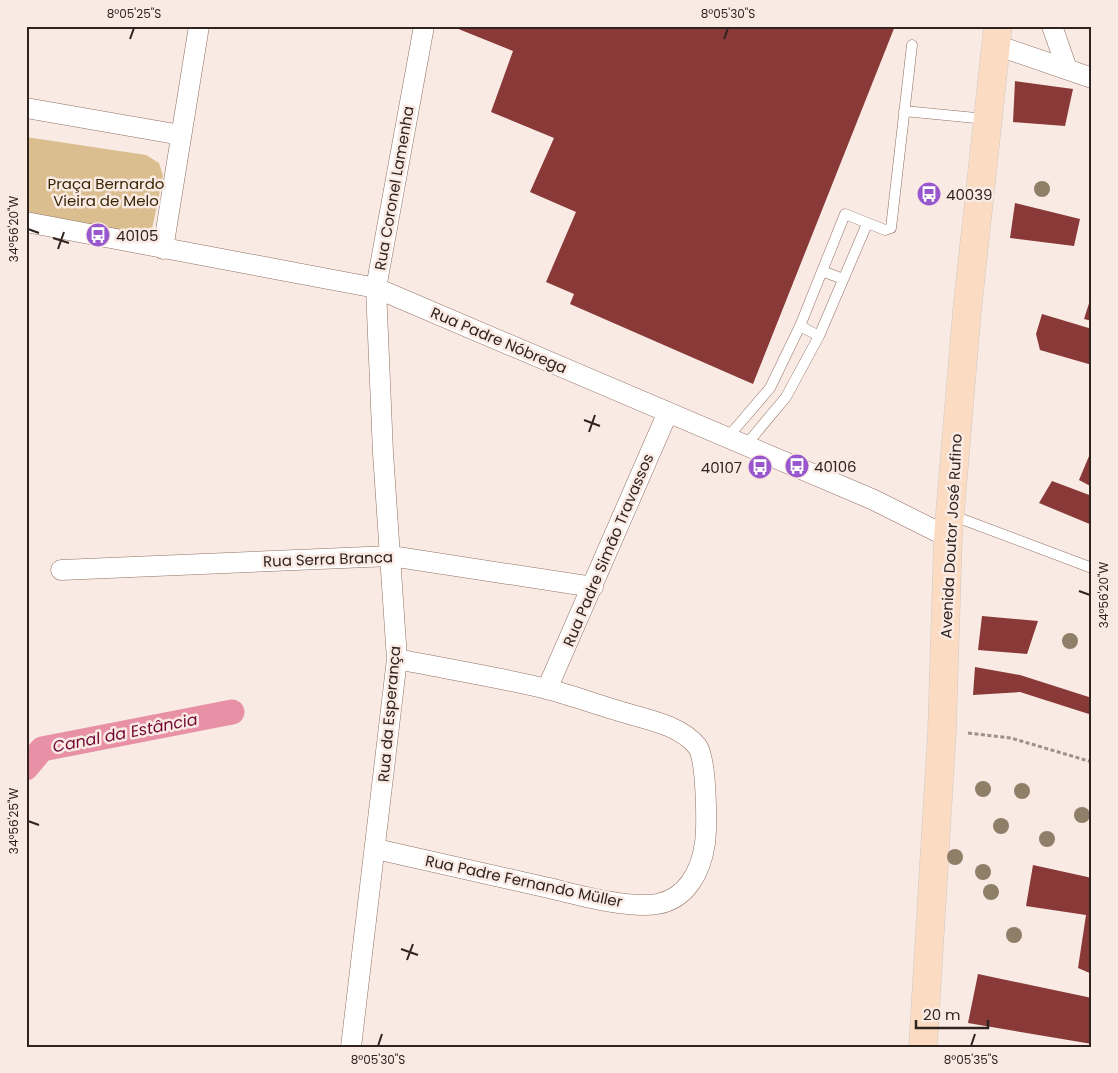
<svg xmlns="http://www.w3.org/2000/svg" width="1118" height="1073" font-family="Poppins,sans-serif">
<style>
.green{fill:#dbbe8f}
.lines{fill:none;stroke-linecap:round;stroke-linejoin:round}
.canal{stroke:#e890a5;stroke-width:25}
.building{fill:#893938}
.service-casing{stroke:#927063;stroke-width:11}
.minor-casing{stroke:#927063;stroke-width:21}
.primary-casing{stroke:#cecac9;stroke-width:29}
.path{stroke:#9e908a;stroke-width:3;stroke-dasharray:4 2.5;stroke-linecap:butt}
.service{stroke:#fff;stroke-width:10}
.minor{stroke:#fff;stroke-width:20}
.primary{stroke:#fbdcc2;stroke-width:28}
.tree{fill:#8f7e68}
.ticks{fill:none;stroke:#31231e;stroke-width:2}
.labels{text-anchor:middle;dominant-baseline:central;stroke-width:5;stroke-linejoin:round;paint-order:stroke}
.park-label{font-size:15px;fill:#392603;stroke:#f9eae4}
.street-label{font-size:15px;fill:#31231e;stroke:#f9eae4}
.poi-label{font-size:15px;fill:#31231e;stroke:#f9eae4;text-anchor:start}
.water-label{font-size:16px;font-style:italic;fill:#730835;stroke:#f9eae4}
.neatline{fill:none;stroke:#31231e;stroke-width:2}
.ticks-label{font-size:12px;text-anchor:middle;fill:#31231e}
</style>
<rect width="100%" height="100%" fill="#f9eae4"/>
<path class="green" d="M26,137L146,155L159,163L163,176L151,234L149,236L26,221Z"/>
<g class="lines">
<path class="canal" d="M26,768L42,749L232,712"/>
</g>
<path class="building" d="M451,26H895L753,384L570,304L574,294L546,282L576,212L530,192L554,138L491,112L513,51Z
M1015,81L1073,89L1065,126L1013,122Z
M1015,203L1080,219L1074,246L1010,238Z
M1091,297H1092V321L1084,319Z
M1042,314L1092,329V365L1040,350L1036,334Z
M1092,449V487L1079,480Z
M1052,481L1092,496V525L1039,503Z
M982,616L1038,621L1027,654L978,650Z
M975,667L1020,675L1092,698V715L1020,692L973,695Z
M1033,865L1092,878V974L1078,968L1086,915L1026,906Z
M978,974L1092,998V1044L968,1023Z"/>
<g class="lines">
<defs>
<path id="service" d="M904,111L986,119
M822,271L843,279
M800,326L819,336
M728,437L770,388L800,326L845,214L885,230L891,228L912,45
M746,445L786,397L819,336L867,224
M951,515L1092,568"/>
<path id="minor" d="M1052,26L1067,69
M996,45L1092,78
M26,108L181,135
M26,222L376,288L874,500L948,537
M163,249L199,26
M61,570L391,556L593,587
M547,689L668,412
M376,849C433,862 491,875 549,888C578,895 628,909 657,904C687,899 701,871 705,843C707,826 707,759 697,746C679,724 644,719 619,711C595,704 571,695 547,689C498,677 447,669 397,659
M351,1047L397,659L383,453L376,288L424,26"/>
<path id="primary" d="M923,1047L942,731L948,537L967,311L998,26"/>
</defs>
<use href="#service" class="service-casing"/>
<use href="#minor" class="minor-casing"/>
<use href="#primary" class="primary-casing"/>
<path class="path" d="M968,733L1011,738L1092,762"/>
<use href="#service" class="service"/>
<use href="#minor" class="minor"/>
<use href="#primary" class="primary"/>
</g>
<g class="tree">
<circle cx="1042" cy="189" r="8"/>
<circle cx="1070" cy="641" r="8"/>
<circle cx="983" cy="789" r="8"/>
<circle cx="1022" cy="791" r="8"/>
<circle cx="1082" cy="815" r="8"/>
<circle cx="1001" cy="826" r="8"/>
<circle cx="1047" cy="839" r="8"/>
<circle cx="955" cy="857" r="8"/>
<circle cx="983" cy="872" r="8"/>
<circle cx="991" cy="892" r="8"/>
<circle cx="1014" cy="935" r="8"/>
</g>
<path class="ticks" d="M130,39L134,28M724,39L728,28M28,229L39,233M53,238L69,243M58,249L64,232M584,420L600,426M589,432L595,415M1079,591L1090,595M28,821L39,825M401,949L418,955M407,960L413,944M378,1046L382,1034M971,1046L975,1034"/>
<defs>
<symbol id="bus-disc" viewBox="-11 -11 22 22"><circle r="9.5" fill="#9957cd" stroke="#f9eae4"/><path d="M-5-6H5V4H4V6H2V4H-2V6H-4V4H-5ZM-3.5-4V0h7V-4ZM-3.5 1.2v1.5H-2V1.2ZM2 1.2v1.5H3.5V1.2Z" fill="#fff"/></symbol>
</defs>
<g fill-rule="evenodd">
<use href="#bus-disc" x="915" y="180" width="28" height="28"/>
<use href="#bus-disc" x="84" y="221" width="28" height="28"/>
<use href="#bus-disc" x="783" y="452" width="28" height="28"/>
<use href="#bus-disc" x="746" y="453" width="28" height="28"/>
</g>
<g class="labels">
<g class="park-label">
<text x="106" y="183">Praça Bernardo<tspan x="106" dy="17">Vieira de Melo</tspan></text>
</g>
<g class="street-label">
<text transform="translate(394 188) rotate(-80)">Rua Coronel Lamenha</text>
<text transform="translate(499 340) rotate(23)">Rua Padre Nóbrega</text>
<text transform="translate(951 536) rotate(-87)">Avenida Doutor José Rufino</text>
<text transform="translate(608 550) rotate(-67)">Rua Padre Simão Travassos</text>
<text transform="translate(328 559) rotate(-2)">Rua Serra Branca</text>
<text transform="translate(389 714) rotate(-85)">Rua da Esperança</text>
<text transform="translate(524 881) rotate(12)">Rua Padre Fernando Müller</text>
</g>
<g class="poi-label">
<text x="946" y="194">40039</text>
<text x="116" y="235">40105</text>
<text x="814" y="466">40106</text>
<text x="742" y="467" text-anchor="end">40107</text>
</g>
<g class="water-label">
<text transform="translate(125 733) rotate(-11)">Canal da Estância</text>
</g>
</g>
<rect width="1118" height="1073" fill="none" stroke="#f9eae4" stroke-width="55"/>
<path d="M916 1020v8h72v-8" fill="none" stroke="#31231e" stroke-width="2.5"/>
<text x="923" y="1020" font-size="15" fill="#31231e" stroke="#f9eae4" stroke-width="4" paint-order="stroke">20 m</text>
<rect x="28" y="28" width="1062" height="1018" class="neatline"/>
<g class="ticks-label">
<text x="134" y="18">8°05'25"S</text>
<text x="728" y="18">8°05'30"S</text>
<text transform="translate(14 229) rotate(-90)" y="4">34°56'20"W</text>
<text transform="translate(1104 595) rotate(-90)" y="4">34°56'20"W</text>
<text transform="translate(14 821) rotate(-90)" y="4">34°56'25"W</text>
<text x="378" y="1064">8°05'30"S</text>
<text x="971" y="1064">8°05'35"S</text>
</g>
</svg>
